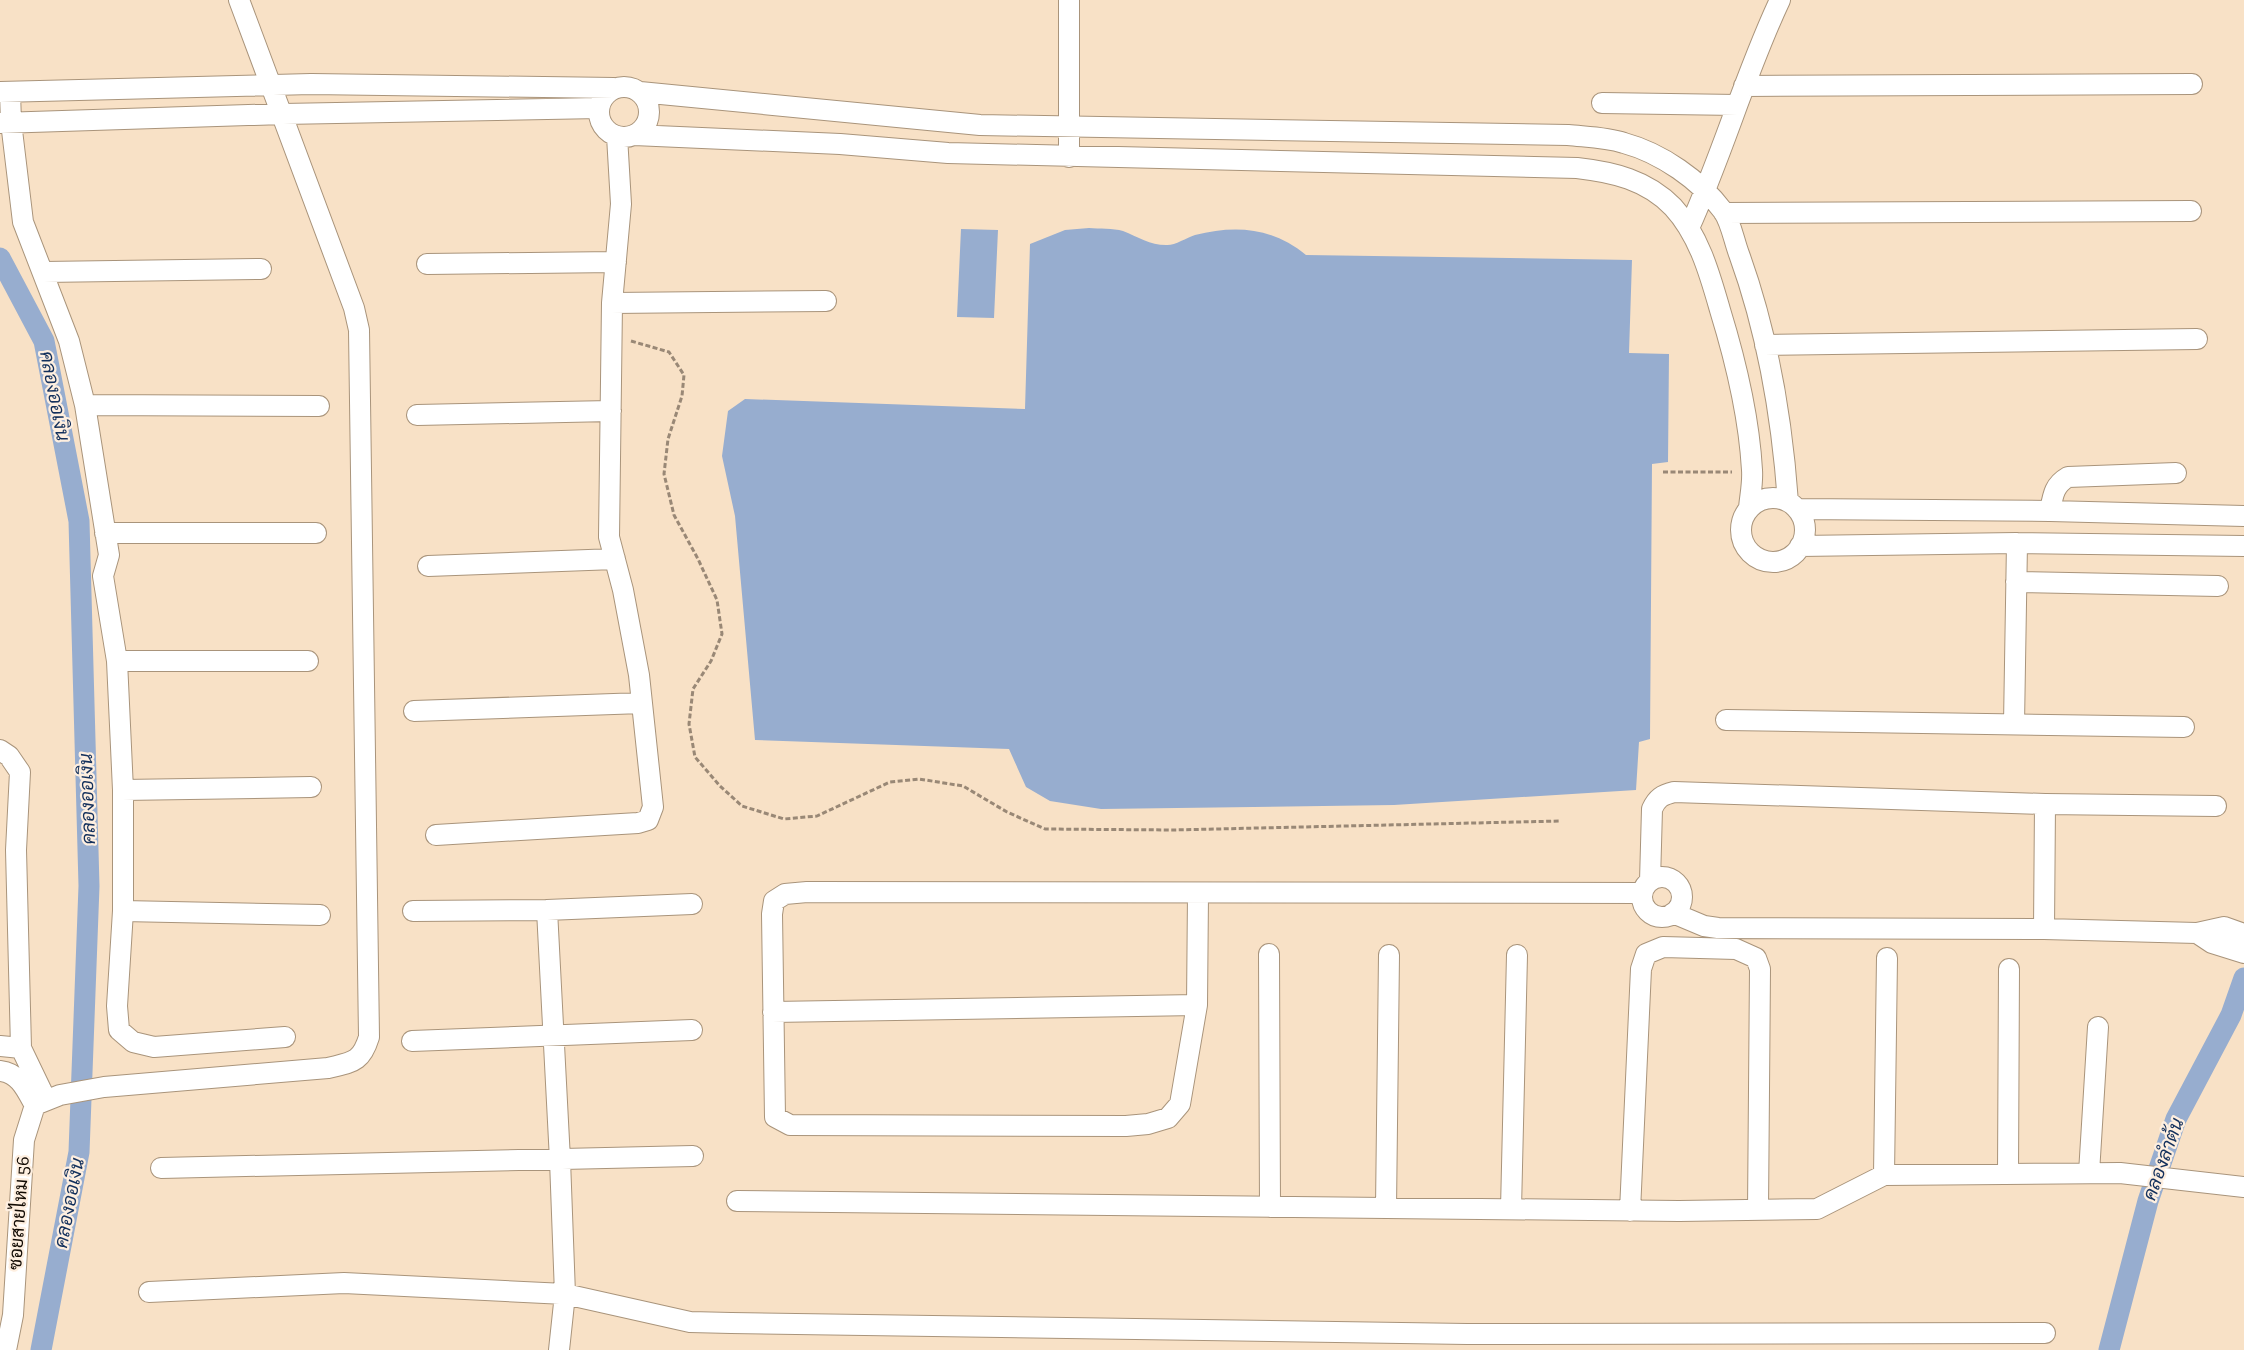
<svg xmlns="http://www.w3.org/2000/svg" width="2244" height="1350" font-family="'Zilla Slab',Sarabun,serif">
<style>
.water{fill:#97adcf}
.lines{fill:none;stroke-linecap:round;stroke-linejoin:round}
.canal{stroke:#97adcf;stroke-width:21}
.minor-casing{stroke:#a9947b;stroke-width:22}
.path{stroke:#998876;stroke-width:3;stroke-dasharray:5 2.5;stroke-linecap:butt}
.minor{stroke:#fff;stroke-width:20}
.labels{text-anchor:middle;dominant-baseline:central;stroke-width:4.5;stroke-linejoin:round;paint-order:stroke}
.street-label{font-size:18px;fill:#110a03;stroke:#feefe0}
.water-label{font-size:19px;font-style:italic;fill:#13305c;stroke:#feefe0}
</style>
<rect width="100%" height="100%" fill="#f8e1c6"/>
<path class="water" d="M1089,228C1099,229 1113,228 1123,231C1138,237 1150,245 1166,245C1174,246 1186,238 1195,235C1235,225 1272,227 1306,255L1632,260L1629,353L1669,354L1668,462L1652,464L1650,739L1639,742L1636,790L1394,805L1101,809L1050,801L1026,787L1009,749L755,740L735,516L722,456L728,411L745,399L1025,409L1030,244L1065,230Z
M961,229L998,230L994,318L957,317Z"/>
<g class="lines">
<path class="canal" d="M0,258L44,341L79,521L89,886L79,1152L41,1350
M2109,1350L2148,1201L2176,1119L2231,1015L2244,978"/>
<defs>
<path id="minor" d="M1069,0V157
M1744,86L2192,84
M599 112a25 25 0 1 1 50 0a25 25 0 1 1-50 0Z
M0,92L311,84L614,88
M10,92L11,122L23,222L69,341L85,405L109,555L103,576L117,661L123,790V911L117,1006L119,1030L133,1042L154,1047L285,1037
M640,92L980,125L1568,135C1587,137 1606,137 1624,143C1661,153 1700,180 1723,211C1731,222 1734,241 1739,254C1768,334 1782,418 1788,502
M1602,103L1737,105
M0,123L283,114L599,108
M634,135L840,144L948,153L1577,168C1613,172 1647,180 1673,207C1699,235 1710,275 1720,310C1736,362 1749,416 1752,470C1753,483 1750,496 1749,508
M1724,213L2191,211
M1689,228C1723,153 1745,74 1780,0
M427,264L616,262
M44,272L261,269
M612,303L826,301
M1765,345L2197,339
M85,405L319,406
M417,415L611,411
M1741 530a32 32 0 1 1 64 0a32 32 0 1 1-64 0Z
M1797,509L2050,511L2244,516
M2050,511C2053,495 2054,485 2068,477L2176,473
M105,533H316
M1800,546L2017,543L2244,546
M428,566L615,559
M2016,582L2218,586
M117,661H308
M414,711L642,703
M1726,720L2184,727
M2014,724L2017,543
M0,750L9,756L20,772L16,850L21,1048L46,1100
M123,790L311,787
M436,835L638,823L648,820L653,807L639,675L623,590L609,537L612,303L621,204L617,136
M1642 897a20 20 0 1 1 40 0a20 20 0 1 1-40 0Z
M1650,881L1652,809C1657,798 1662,795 1674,792L2045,804L2216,806
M1198,894L1197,1005L1180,1104L1168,1118L1148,1124L1126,1126L790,1125L775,1117L772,914L774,901L785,894L807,892L1642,893
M123,911L320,915
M413,911L547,910
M1673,913L1704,926L1718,928L2044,929L2197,933L2224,927L2244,934
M2044,929L2045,804
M2197,933L2212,943L2244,953
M1269,954L1270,1207
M773,1012L1197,1005
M412,1041L692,1030
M0,1046L21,1048
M0,1071C19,1073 26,1089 34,1104
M161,1168L693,1156
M2008,1173L2009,969
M2089,1173L2098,1027
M1884,1175L1887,958
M737,1201L1679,1211L1817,1209L1884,1175L2120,1173L2244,1187
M1386,1208L1389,955
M1511,1209L1517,955
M1630,1211L1641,969L1646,954L1663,947L1700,948L1736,949L1756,958L1760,969L1758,1210
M149,1292L344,1283L565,1294L690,1322L731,1323L1467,1334L2045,1333
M6,1350L13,1315L24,1140L35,1105L60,1095L104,1087L328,1068C352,1062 361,1063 369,1037L359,330L354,308L239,0
M559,1350L565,1294L560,1160L547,910L692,904"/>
</defs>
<use href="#minor" class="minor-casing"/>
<path class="path" d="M631,341L669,352L684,375L682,396L668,439L664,474L674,515L698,559L717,600L722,634L711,661L693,689L689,724L695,757L720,786L742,806L784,819L817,816L890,782L919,779L963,786L1007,812L1045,829L1173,830L1560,821
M1663,472H1732"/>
<use href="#minor" class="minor"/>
</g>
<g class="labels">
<g class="street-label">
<text transform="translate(19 1213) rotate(-86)">ซอยสายไหม 56</text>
</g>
<g class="water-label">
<text transform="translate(55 396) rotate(79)">คลองออเงิน</text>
<text transform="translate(87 799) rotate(-92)">คลองออเงิน</text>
<text transform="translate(2163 1159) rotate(-70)">คลองลำต้น</text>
<text transform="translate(69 1203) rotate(-79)">คลองออเงิน</text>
</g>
</g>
</svg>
